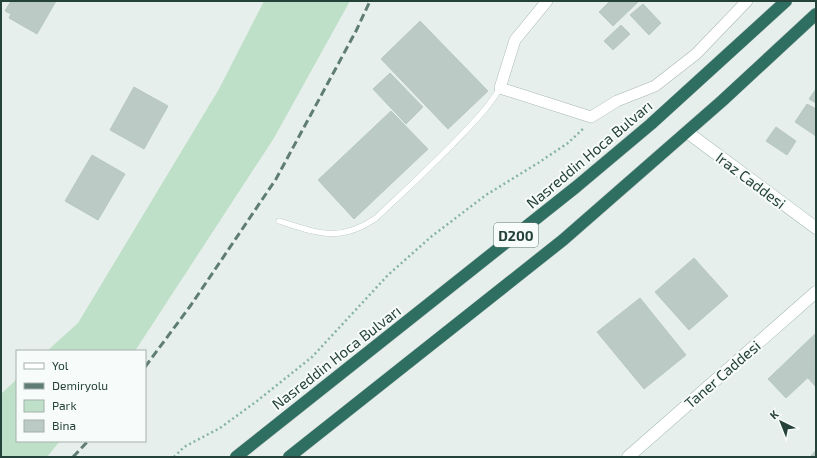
<svg xmlns="http://www.w3.org/2000/svg" width="817" height="458" font-family="'Exo 2',sans-serif">
<style>
.green{fill:#bfe0c8}
.building{fill:#bbcac4;stroke:#b8c9c2}
.lines{fill:none;stroke-linecap:round;stroke-linejoin:round}
.lane-casing{stroke:#a8b8b2;stroke-width:6}
.street-casing{stroke:#a8b8b2;stroke-width:12}
.secondary-casing{stroke:#a4bbb3;stroke-width:13}
.highway-casing{stroke:#c2cac8;stroke-width:13}
.path{stroke:#86b3a5;stroke-width:2.5;stroke-dasharray:2 3;stroke-linecap:butt}
.lane{stroke:#fff;stroke-width:5.5}
.street{stroke:#fff;stroke-width:11}
.secondary{stroke:#fff;stroke-width:12}
.highway{stroke:#2f6f62;stroke-width:12}
.rail{stroke:#5f7d75;stroke-width:3;stroke-dasharray:8 4;stroke-linecap:butt}
.labels{text-anchor:middle;dominant-baseline:central;stroke-width:4;stroke-linejoin:round;paint-order:stroke}
.shield{fill:#f7fbf9;stroke:#637a73;stroke-width:1}
.shield-label{font-size:14px;font-weight:bold;fill:#24423a}
.street-label{font-size:15px;fill:#24423a;stroke:#f7fbf9}
</style>
<rect width="100%" height="100%" fill="#e6efeb"/>
<path class="green" d="M264,1H350L274,138L135,351H47L78,323L219,89Z
M17,379V441H60L47,457H1V394Z"/>
<path class="building" d="M11,1H56L37,34L9,18L11,14L5,11Z
M610,1H639L613,26L599,12Z
M643,4L661,23L649,35L630,15Z
M420,21L488,91L448,129L381,59Z
M621,25L630,34L613,50L604,41Z
M390,73L423,107L406,124L373,89Z
M134,87L168,106L144,149L110,130Z
M816,89V103L809,99Z
M807,104L816,109V136L795,122Z
M391,111L428,149L354,219L318,180Z
M776,127L796,141L787,155L766,141Z
M92,155L125,174L98,220L65,201Z
M694,258L728,296L689,330L655,292Z
M640,298L686,355L644,389L597,332Z
M816,333V370L786,398L768,379Z
M816,370V387L808,378Z
M816,450V457H810Z"/>
<g class="lines">
<defs>
<path id="lane" d="M279,221C317,233 340,243 376,218C402,194 427,170 452,145C470,126 487,110 500,88"/>
<path id="street" d="M547,1L515,40L500,88L591,117L617,101L655,86L696,54L747,1"/>
<path id="secondary" d="M687,132L816,228
M628,457L816,292"/>
<path id="highway" d="M236,457L576,187L651,124L786,1
M289,457L563,240L722,101L816,14"/>
</defs>
<use href="#lane" class="lane-casing"/>
<use href="#street" class="street-casing"/>
<use href="#secondary" class="secondary-casing"/>
<use href="#highway" class="highway-casing"/>
<path class="path" d="M174,457L184,447L220,428L257,401L312,357L388,275L432,236L486,195L538,163L568,143L585,127"/>
<use href="#lane" class="lane"/>
<use href="#street" class="street"/>
<use href="#secondary" class="secondary"/>
<use href="#highway" class="highway"/>
<path class="rail" d="M145,367L191,305L276,179L356,31L370,1
M73,457L88,441"/>
</g>
<g class="labels">
<rect class="shield" x="494" y="223" width="44" height="24" rx="3"/>
<g class="shield-label">
<text x="516" y="235">D200</text>
</g>
<g class="street-label">
<text transform="translate(589 154) rotate(-40)">Nasreddin Hoca Bulvarı</text>
<text transform="translate(751 180) rotate(37)">Iraz Caddesi</text>
<text transform="translate(336 357) rotate(-38)">Nasreddin Hoca Bulvarı</text>
<text transform="translate(722 374) rotate(-41)">Taner Caddesi</text>
</g>
</g>
<rect width="817" height="458" fill="none" stroke="#24423a" stroke-width="4"/>
<rect x="16" y="350" width="130" height="92" fill="#f7fbf9" stroke="#a3b1ad"/>
<rect x="24" y="363" width="20" height="6" fill="#ffffff" stroke="#a3b1ad"/>
<text x="52" y="370" font-size="12" fill="#24423a">Yol</text>
<rect x="24" y="383" width="20" height="6" fill="#5f7d75" stroke="#a3b1ad"/>
<text x="52" y="390" font-size="12" fill="#24423a">Demiryolu</text>
<rect x="24" y="400" width="20" height="12" fill="#bfe0c8" stroke="#a3b1ad"/>
<text x="52" y="410" font-size="12" fill="#24423a">Park</text>
<rect x="24" y="420" width="20" height="12" fill="#bbcac4" stroke="#a3b1ad"/>
<text x="52" y="430" font-size="12" fill="#24423a">Bina</text>
<g transform="translate(781 422) rotate(317)" stroke="#f7fbf9" stroke-width="3" paint-order="stroke">
<path d="M0-3L7 15L0 10L-7 15Z" fill="#24423a"/>
<text y="-6" font-size="11" font-weight="bold" text-anchor="middle" fill="#24423a">K</text>
</g>
</svg>
